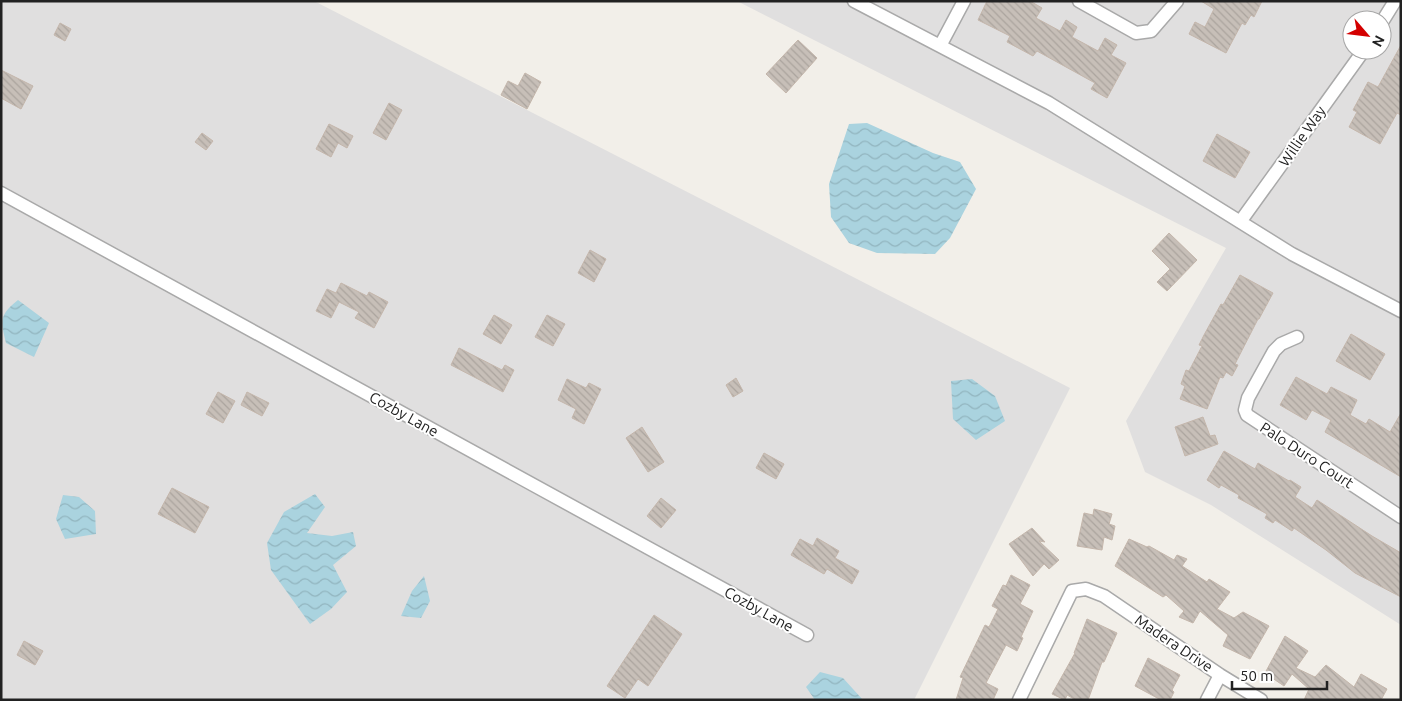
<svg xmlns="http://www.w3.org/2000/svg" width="1402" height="701" font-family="Ubuntu,sans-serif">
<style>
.residential{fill:#e0dfdf;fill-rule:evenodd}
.water{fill:url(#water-waves)}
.building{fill:url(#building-back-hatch);stroke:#c4b6ab}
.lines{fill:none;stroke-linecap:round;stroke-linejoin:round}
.minor-casing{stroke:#a9a9a9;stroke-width:15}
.minor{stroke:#fff;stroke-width:12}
.labels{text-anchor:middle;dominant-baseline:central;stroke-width:4;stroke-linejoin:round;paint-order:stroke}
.street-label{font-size:15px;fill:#222;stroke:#fff}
</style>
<defs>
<pattern id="water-waves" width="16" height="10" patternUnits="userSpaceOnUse" patternTransform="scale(1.25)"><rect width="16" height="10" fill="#aad3df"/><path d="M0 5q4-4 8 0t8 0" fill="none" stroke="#92b5bf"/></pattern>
<pattern id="building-back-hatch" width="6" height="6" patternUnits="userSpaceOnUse" patternTransform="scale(1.25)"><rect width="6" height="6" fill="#c7bfb8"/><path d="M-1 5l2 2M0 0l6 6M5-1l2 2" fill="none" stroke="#aba49e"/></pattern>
</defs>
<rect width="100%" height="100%" fill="#f2efe9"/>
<path class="residential" d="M1,1H314L1070,388L914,700H1Z
M737,1H1401V625L1211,505L1145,472L1126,421L1226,248ZM1352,20H1382V50H1352Z"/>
<path class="water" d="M867,123L933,153L960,162L976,189L950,238L935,254L877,253L849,243L831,217L829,184L849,124Z
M18,300L49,323L34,357L6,343C0,320 0,314 18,300Z
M972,379L995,396L1005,421L976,440L953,419L951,381Z
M315,494L325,507L307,533L332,536L353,532L356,546L333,565L347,592L331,609L310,624L271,570L267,543L284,512Z
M63,495L79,497L95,511L96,534L65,539L56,519Z
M424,576L430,601L421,618L401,616L412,591Z
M820,672L843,678L863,700H815L806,687Z"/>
<path class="building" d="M987,1H1030L1042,8L1036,18L1060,31L1066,20L1077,27L1072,37L1098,51L1105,38L1117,45L1111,55L1126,63L1107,98L1091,89L1095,83L1037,51L1033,56L1007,42L1010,36L978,20Z
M1201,1H1262L1254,17L1251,15L1245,25L1242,23L1226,53L1189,34L1195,22L1205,27L1214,9Z
M60,23L71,29L65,41L54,35Z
M798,40L817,58L786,93L766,74Z
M1401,45V115L1397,113L1380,144L1349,127L1357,112L1353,110L1368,82L1378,87Z
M1,70L33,86L21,109L1,98Z
M525,73L541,82L527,109L501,95L508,81L518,86Z
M389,103L402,110L386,140L373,133Z
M329,124L353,136L347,148L338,143L331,157L316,149Z
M202,133L213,141L206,150L195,142Z
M1217,134L1250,152L1235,178L1203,161Z
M1169,233L1197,260L1167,291L1157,282L1170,269L1152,251Z
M590,250L606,259L594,282L578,273Z
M1240,275L1273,293L1259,319H1258L1235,364L1238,365L1232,376L1226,372L1223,378L1220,377L1207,409L1180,399L1185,386L1181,384L1186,370L1189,371L1202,346L1199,345L1204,335L1221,304L1223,305Z
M341,283L367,296L369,292L388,302L374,328L355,318L359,312L339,302L331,318L316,311L327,289L336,293Z
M494,315L512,325L501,344L483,334Z
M547,315L565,324L553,346L535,337Z
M1351,334L1385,354L1370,380L1336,361Z
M459,348L502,370L505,365L514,370L503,392L451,365Z
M1296,377L1327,394L1331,387L1357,400L1350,415L1366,424L1369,419L1390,432L1401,413V477L1325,432L1331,420L1312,410L1306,420L1280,405Z
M736,378L743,391L733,397L726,385Z
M567,379L586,388L589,383L601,389L584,424L572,418L576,409L558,400Z
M218,392L235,401L223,423L206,414Z
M247,392L269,403L262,416L241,405Z
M1203,417L1210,436L1215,435L1218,444L1185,456L1175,427Z
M642,427L664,462L648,472L626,438Z
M1224,451L1255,469L1258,463L1289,481L1290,480L1301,487L1295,497L1312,508L1317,500L1372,536L1401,553V597L1355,573L1326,550L1294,528L1292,531L1275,520L1273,523L1265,518L1267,514L1238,498L1239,495L1221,485L1219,488L1207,480Z
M764,453L784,464L776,479L756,468Z
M172,488L209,507L195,533L158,514Z
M661,498L676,510L661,528L647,516Z
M1094,509L1112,514L1109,524L1115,526L1112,540L1104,537L1102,550L1077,546L1084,513L1093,515Z
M1032,528L1045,542L1039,541L1059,560L1049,569L1044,564L1033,576L1009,544Z
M817,538L839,551L835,558L859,571L852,584L827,569L824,574L791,555L800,539L813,546Z
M1129,539L1147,547L1149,546L1174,560L1177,555L1187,559L1182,566L1207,582L1209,579L1230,592L1217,609L1234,618L1243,612L1269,626L1250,659L1223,646L1228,635L1200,611L1193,623L1179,617L1184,611L1166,595L1163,597L1115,566Z
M1011,575L1030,585L1020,604L1033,611L1021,637L1023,638L1017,651L1006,645L986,683L998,689L993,700H956L963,678L960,677L985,625L989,627L998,609L992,606L1003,585L1006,586Z
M654,615L682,634L648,686L638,679L625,698L607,686Z
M1087,619L1117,633L1104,662H1102L1088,700H1076L1067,695L1065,700L1052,694L1075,653H1074Z
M1285,636L1308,651L1296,668L1315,677L1326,665L1354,687L1361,674L1387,689L1381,700H1304L1309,689L1292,674L1284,686L1265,673Z
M24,641L43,651L35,665L17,655Z
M1148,658L1180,675L1172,690L1174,692L1170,700H1161L1135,686Z"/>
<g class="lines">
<defs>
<path id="minor" d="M854,1L1049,103L1292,254L1401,311
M1079,1L1136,33L1151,31L1177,1
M1382,22L1395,1
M940,46L964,1
M1,193L807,635
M1240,222L1364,50
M1297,337L1281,344L1274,351L1248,398L1245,410L1247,415L1401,517
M1019,700L1072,591L1086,589L1104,596L1220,675L1261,700
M1207,700L1220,675"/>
</defs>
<use href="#minor" class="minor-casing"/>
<use href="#minor" class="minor"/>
</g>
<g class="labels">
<g class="street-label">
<text transform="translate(1302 136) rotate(-55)">Willie Way</text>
<text transform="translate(404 414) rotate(29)">Cozby Lane</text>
<text transform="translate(1307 455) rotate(33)">Palo Duro Court</text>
<text transform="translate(759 609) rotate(29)">Cozby Lane</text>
<text transform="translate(1174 643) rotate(34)">Madera Drive</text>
</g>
</g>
<rect width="1402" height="701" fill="none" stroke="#222222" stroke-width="5"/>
<g transform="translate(1367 35) rotate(118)"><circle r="24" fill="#ffffff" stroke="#a7a7a7"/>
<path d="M0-4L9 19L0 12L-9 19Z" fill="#d40000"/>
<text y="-8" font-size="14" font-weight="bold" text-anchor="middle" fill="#222222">N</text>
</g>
<path d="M1232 681v8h95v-8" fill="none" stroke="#222222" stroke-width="2.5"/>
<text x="1240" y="681" font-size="15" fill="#222222" stroke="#ffffff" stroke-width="4" paint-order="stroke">50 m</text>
</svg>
